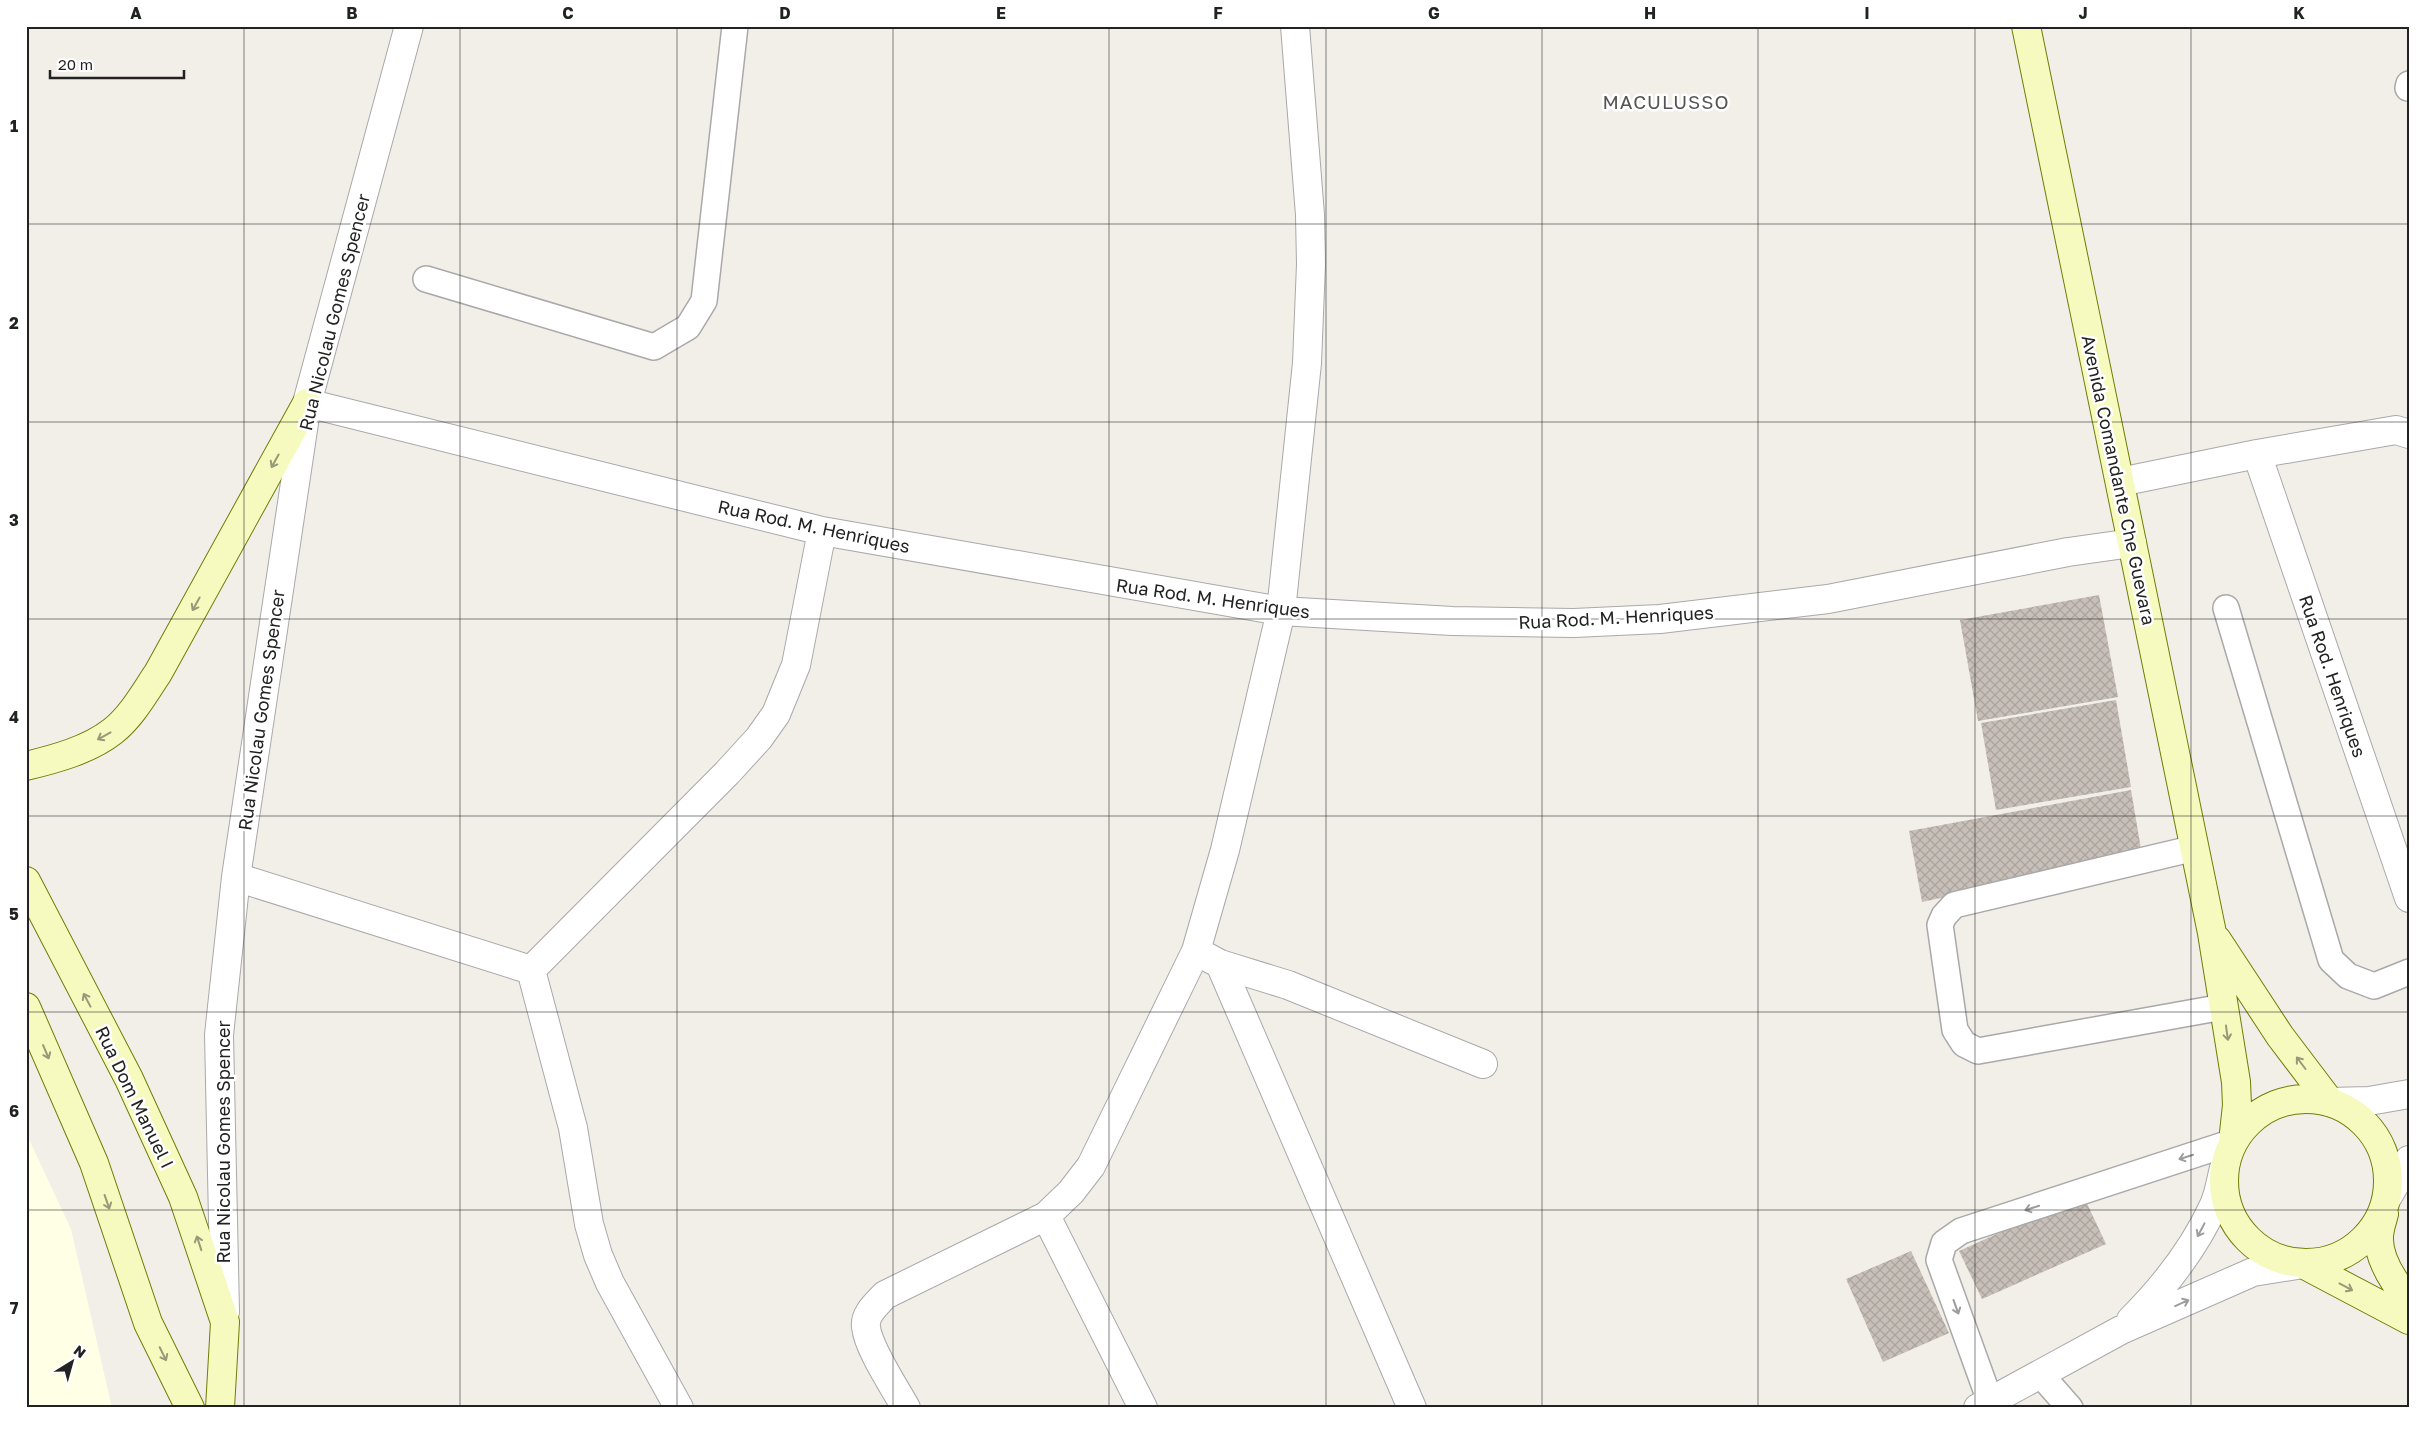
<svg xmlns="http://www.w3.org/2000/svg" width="2435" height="1434" font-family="'Golos Text',sans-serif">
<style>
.education{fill:#ffffe5}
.building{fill:url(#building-cross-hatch)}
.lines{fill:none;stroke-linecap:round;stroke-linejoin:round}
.lane-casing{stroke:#a9a9a9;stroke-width:28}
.street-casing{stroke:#a9a9a9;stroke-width:30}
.secondary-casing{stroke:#707d05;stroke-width:30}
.lane{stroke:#fff;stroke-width:25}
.street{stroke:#fff;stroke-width:28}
.secondary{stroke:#f7fabf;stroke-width:28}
.oneway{stroke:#979978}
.oneway2{stroke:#9c9c9c}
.grid{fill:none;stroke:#222;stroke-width:1;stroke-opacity:0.55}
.labels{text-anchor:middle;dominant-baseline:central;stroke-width:5;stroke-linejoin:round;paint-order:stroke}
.street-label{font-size:18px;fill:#222;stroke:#fff}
.neighbourhood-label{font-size:19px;letter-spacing:1px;fill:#555;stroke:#fff}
.neatline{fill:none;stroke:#222;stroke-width:2}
.grid-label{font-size:16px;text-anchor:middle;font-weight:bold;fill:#222}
</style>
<defs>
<pattern id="building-cross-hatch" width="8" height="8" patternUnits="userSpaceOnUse" patternTransform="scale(1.25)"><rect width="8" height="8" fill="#c7bfb8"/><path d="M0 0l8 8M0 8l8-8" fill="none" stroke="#aba49e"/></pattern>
</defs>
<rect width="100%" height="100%" fill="#f2efe9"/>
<path class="education" d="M26,1133L71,1229L112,1408H26Z"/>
<path class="building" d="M2099,595L2118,697L1978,721L1960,620Z
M2116,700L2131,787L1996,810L1981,723Z
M2131,790L2142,855L1922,902L1909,831Z
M2083,1195L2106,1244L1982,1299L1959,1251Z
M1911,1251L1949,1333L1883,1362L1846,1279Z"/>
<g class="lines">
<defs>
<path id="lane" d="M2408,88L2409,84
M426,279L654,347L688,327L704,301L735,26
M2226,608L2331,960L2348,976L2374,986L2409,972
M2195,848L1954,905L1944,916L1940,925L1955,1030L1964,1044L1978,1051L2223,1007
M2041,1375L2070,1408
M1990,1401L1939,1260L1944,1243L1961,1231L2233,1142"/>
<path id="street" d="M307,403L822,531L1281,611L1452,621L1574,623L1660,619L1828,599L2068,552L2132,543
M2257,454L2409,898
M2120,482L2257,454L2396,430L2409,434
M236,877L531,970
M1196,951L1220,964L1412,1408
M1220,964L1288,985L1483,1064
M531,970L727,773L759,738L776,714L796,665L822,531
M531,970L573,1128L589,1224L598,1255L610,1283L679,1408
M2330,1102L2369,1101L2409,1094
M2387,1198L2409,1160
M1046,1216L1143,1408
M225,1312L219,1035L236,877L307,403L409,26
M2131,1320C2165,1286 2194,1249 2214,1205C2219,1194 2221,1180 2224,1168
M906,1408C895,1388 868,1348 866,1327C864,1314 877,1304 885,1295L1046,1216L1071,1192L1091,1166L1196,951L1225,850L1281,611L1307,363L1311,264L1310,215L1295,26
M1978,1408L2121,1330L2253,1272L2303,1264"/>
<path id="secondary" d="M2026,26L2212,933L2236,1082L2237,1105L2233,1142
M26,766C55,759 89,750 113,731C132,716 145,692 158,673L307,403
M26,881L129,1079L183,1197L225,1322L220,1408
M2217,940L2280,1036L2330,1102
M26,1007L94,1163L148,1323L190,1408
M2224 1181a82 82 0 1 1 164 0a82 82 0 1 1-164 0Z
M2384,1214C2382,1221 2379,1230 2379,1237C2378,1260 2396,1285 2409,1301
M2303,1264L2409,1320"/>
</defs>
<use href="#lane" class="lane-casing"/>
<use href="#street" class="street-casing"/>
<use href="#secondary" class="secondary-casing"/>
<use href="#lane" class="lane"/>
<use href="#street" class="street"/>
<use href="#secondary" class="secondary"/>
</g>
<defs><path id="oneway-shaft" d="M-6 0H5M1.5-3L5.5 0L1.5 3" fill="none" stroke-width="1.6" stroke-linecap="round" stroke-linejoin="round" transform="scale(1.25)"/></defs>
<g class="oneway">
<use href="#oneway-shaft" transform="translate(275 461) rotate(119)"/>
<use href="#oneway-shaft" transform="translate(196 604) rotate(119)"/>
<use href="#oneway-shaft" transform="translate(104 736) rotate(151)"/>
<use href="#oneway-shaft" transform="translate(87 1000) rotate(-118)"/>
<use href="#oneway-shaft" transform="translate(2227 1033) rotate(82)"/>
<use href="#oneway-shaft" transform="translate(46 1052) rotate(67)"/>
<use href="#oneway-shaft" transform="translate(2301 1063) rotate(-127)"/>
<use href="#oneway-shaft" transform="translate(107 1202) rotate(71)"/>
<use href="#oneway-shaft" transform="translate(199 1243) rotate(-108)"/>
<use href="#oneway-shaft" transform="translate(2346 1287) rotate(28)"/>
<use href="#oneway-shaft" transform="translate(163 1354) rotate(64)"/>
</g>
<g class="oneway2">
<use href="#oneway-shaft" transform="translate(2186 1157) rotate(162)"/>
<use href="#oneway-shaft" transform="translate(2032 1208) rotate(162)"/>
<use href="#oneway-shaft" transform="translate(2201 1230) rotate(118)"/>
<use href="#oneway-shaft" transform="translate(2182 1303) rotate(-24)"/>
<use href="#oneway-shaft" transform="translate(1956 1307) rotate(70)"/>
</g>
<path class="grid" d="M244,26V1408M460,26V1408M677,26V1408M893,26V1408M1109,26V1408M1326,26V1408M1542,26V1408M1758,26V1408M1975,26V1408M2191,26V1408M26,224H2409M26,422H2409M26,619H2409M26,816H2409M26,1012H2409M26,1210H2409"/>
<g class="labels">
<g class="street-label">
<text transform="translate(334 312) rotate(-76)">Rua Nicolau Gomes Spencer</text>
<text transform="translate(2119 480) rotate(78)">Avenida Comandante Che Guevara</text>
<text transform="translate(814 526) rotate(12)">Rua Rod. M. Henriques</text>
<text transform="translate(1213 598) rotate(8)">Rua Rod. M. Henriques</text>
<text transform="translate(1616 617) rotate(-3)">Rua Rod. M. Henriques</text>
<text transform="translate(2333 676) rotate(71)">Rua Rod. Henriques</text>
<text transform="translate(261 710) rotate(-82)">Rua Nicolau Gomes Spencer</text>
<text transform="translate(135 1097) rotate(64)">Rua Dom Manuel I</text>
<text transform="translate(223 1142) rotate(-90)">Rua Nicolau Gomes Spencer</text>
</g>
<g class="neighbourhood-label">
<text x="1666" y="101">MACULUSSO</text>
</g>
</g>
<rect width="2435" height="1434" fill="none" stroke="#ffffff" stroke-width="55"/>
<g transform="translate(72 1362) rotate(37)" stroke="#ffffff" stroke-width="4" paint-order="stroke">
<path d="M0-4L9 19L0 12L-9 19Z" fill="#222222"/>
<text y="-8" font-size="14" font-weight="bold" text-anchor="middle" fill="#222222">N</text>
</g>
<path d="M50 70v8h134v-8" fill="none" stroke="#222222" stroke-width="2.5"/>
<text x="58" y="70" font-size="15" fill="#222222" stroke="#ffffff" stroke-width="4" paint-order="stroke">20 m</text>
<rect x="28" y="28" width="2380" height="1378" class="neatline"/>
<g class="grid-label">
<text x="136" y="19">A</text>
<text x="352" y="19">B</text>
<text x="568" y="19">C</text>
<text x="785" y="19">D</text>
<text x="1001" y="19">E</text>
<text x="1218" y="19">F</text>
<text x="1434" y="19">G</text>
<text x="1650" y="19">H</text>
<text x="1867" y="19">I</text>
<text x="2083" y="19">J</text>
<text x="2299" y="19">K</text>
<text x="14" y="132">1</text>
<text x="14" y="329">2</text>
<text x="14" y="526">3</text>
<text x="14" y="723">4</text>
<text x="14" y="920">5</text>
<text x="14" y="1117">6</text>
<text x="14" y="1314">7</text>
</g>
</svg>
